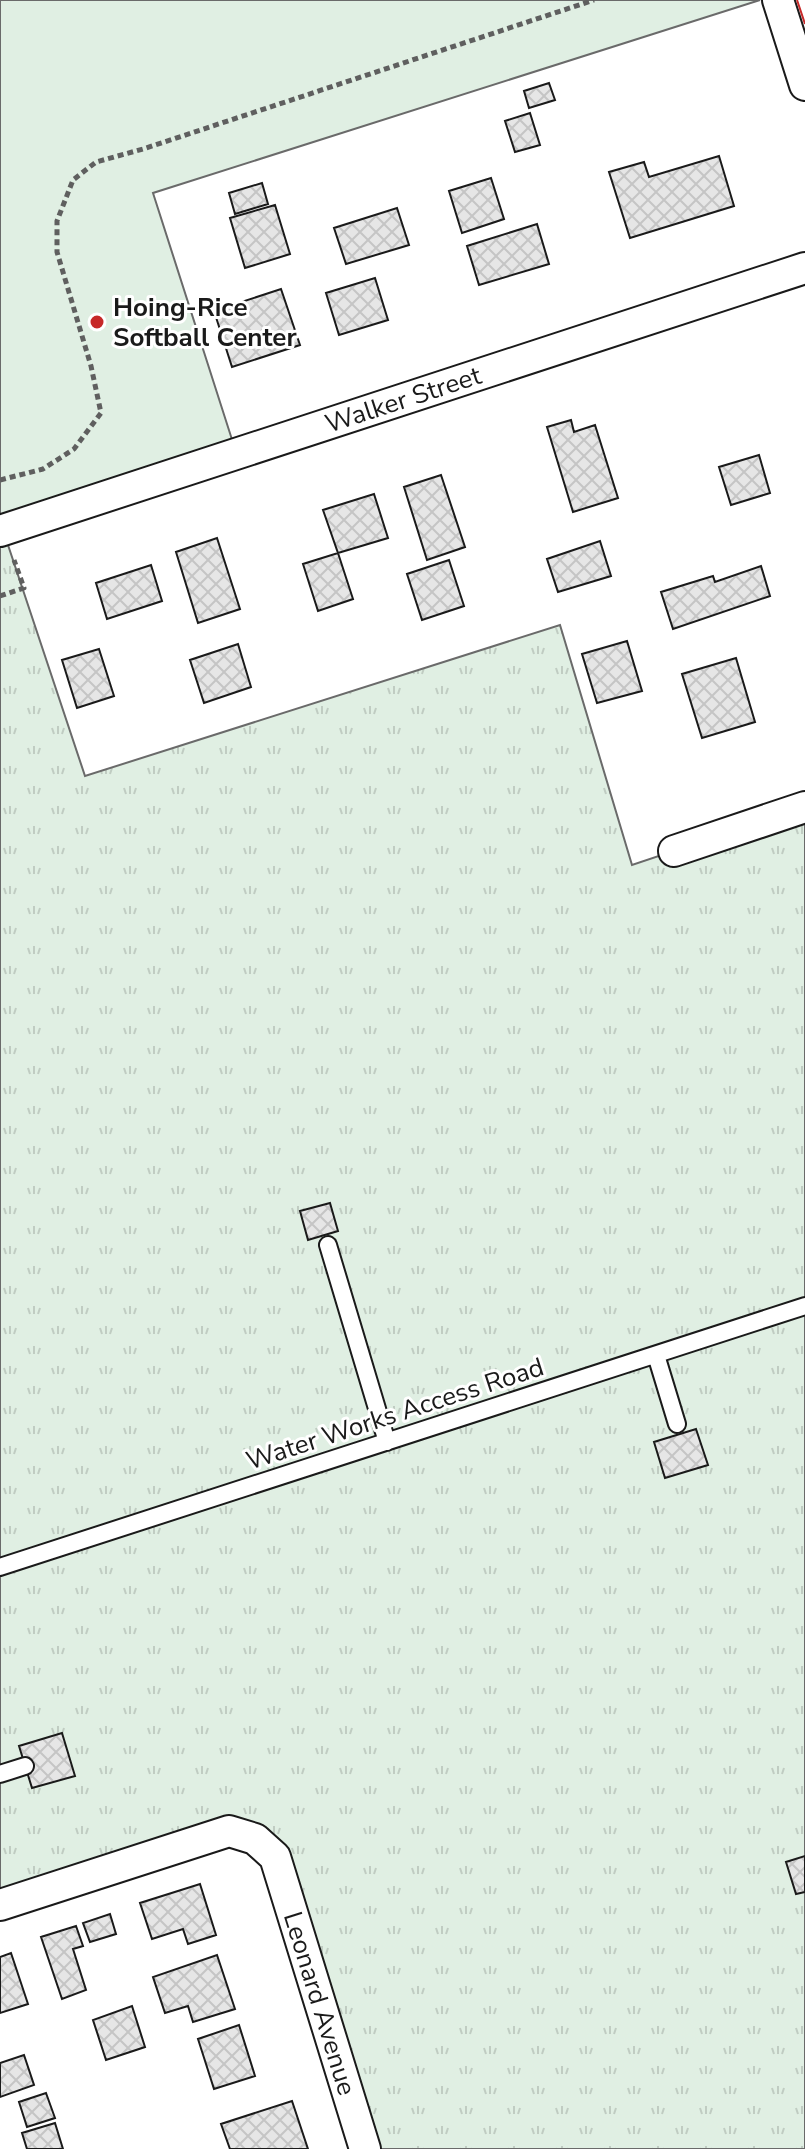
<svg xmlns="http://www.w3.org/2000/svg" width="805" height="2149" font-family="'Nunito Sans',sans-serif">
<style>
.grass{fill:url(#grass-tufts);stroke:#6a6a6a;stroke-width:2}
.pitch{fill:#e0efe3;stroke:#6a6a6a;stroke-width:2}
.building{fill:url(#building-cross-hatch);stroke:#1a1a1a;stroke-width:2}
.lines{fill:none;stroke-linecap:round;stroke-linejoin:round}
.lane-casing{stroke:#1a1a1a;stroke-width:20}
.street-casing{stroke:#1a1a1a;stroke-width:34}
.path{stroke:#5f5f5f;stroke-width:5;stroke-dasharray:6 4;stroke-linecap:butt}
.lane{stroke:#fff;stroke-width:16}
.street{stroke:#fff;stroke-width:30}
.power{stroke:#c62828;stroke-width:2;stroke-dasharray:28 6 4 6;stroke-linecap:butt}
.poi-dot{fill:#c62828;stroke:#fff;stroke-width:3}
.labels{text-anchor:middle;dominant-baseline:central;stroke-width:6;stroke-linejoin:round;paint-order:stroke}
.poi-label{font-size:26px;font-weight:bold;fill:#1a1a1a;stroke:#fff;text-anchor:start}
.street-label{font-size:26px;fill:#1a1a1a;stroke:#fff}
</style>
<defs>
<pattern id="grass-tufts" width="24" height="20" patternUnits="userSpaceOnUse" patternTransform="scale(2)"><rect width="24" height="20" fill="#e0efe3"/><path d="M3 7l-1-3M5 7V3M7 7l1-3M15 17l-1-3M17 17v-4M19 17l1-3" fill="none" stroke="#c0ccc2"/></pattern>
<pattern id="building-cross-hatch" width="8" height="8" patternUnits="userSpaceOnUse" patternTransform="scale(2)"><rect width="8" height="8" fill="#e6e6e6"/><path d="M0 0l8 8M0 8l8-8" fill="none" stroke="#c5c5c5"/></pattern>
</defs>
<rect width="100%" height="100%" fill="#fff"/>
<path class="grass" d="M3,530L85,776L560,625L632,865L805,807V2149H365L255,1839L0,1905V531Z"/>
<path class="pitch" d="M0,0H760L153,193L236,452L0,531Z"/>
<path class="building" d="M549,83L555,100L529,108L524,91Z
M530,113L540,145L515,152L505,121Z
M719,156L734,206L630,238L609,172L644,162L649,177Z
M491,178L504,219L462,233L449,191Z
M262,183L268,204L235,214L229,193Z
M275,205L290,254L245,268L230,218Z
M397,208L409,245L346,264L334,228Z
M537,224L549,264L479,285L467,246Z
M375,278L388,320L339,335L326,293Z
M281,289L300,345L232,367L214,311Z
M571,420L574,432L595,425L618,498L573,512L547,427Z
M759,455L770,493L731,505L719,467Z
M441,475L465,547L427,560L404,487Z
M374,494L388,538L338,553L323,510Z
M217,538L240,609L198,623L176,552Z
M600,541L611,576L558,592L547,559Z
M338,553L353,599L318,611L303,564Z
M449,560L464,606L422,620L407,574Z
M151,565L162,601L107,619L96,583Z
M761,566L770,596L673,629L661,592L713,576L715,582Z
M627,641L642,691L597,703L582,654Z
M238,644L251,687L204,703L190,660Z
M99,649L114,696L77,708L62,660Z
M736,658L755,722L702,738L682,674Z
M330,1203L338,1231L308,1240L300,1211Z
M696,1429L708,1465L665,1478L654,1442Z
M62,1733L75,1776L32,1788L19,1746Z
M805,1856V1892L796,1894L786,1862Z
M200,1884L216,1935L188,1944L183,1929L152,1939L140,1903Z
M110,1914L116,1934L90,1942L83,1923Z
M76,1926L83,1946L73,1949L86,1990L62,1999L41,1937Z
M11,1953L28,2004L0,2013V1957Z
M217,1955L235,2009L193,2022L188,2006L165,2013L153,1977Z
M132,2006L145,2047L106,2060L93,2020Z
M239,2025L255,2076L214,2089L198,2039Z
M24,2055L34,2085L0,2097V2063Z
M46,2093L55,2118L27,2127L19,2102Z
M292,2101L308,2149H230L221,2124Z
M55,2123L63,2149H27L22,2133Z"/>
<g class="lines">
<defs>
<path id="lane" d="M328,1245L387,1442
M656,1355L677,1424
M0,1567L805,1306
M0,1774L25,1766"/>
<g id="street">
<path d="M778,0L805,85"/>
<path id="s1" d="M0,531L805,268"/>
<path d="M674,851L805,807"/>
<path id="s2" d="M0,1905L229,1831L255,1839L275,1857L365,2149"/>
</g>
</defs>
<use href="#lane" class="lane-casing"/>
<use href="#street" class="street-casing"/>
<path class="path" d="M0,480L43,469L74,449L101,413L91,366L57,252V221L73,180L96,162L143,149L594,0
M0,596L24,588L14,560"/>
<use href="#lane" class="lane"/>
<use href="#street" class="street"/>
<path class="power" d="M797,0L805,24"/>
</g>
<circle class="poi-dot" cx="97" cy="322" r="8"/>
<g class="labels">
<g class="poi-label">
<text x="113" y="307">Hoing-Rice<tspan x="113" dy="30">Softball Center</tspan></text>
</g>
<g class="street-label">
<text stroke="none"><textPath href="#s1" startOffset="424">Walker Street</textPath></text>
<text transform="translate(395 1414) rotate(-18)">Water Works Access Road</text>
<text stroke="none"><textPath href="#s2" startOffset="448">Leonard Avenue</textPath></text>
</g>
</g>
</svg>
